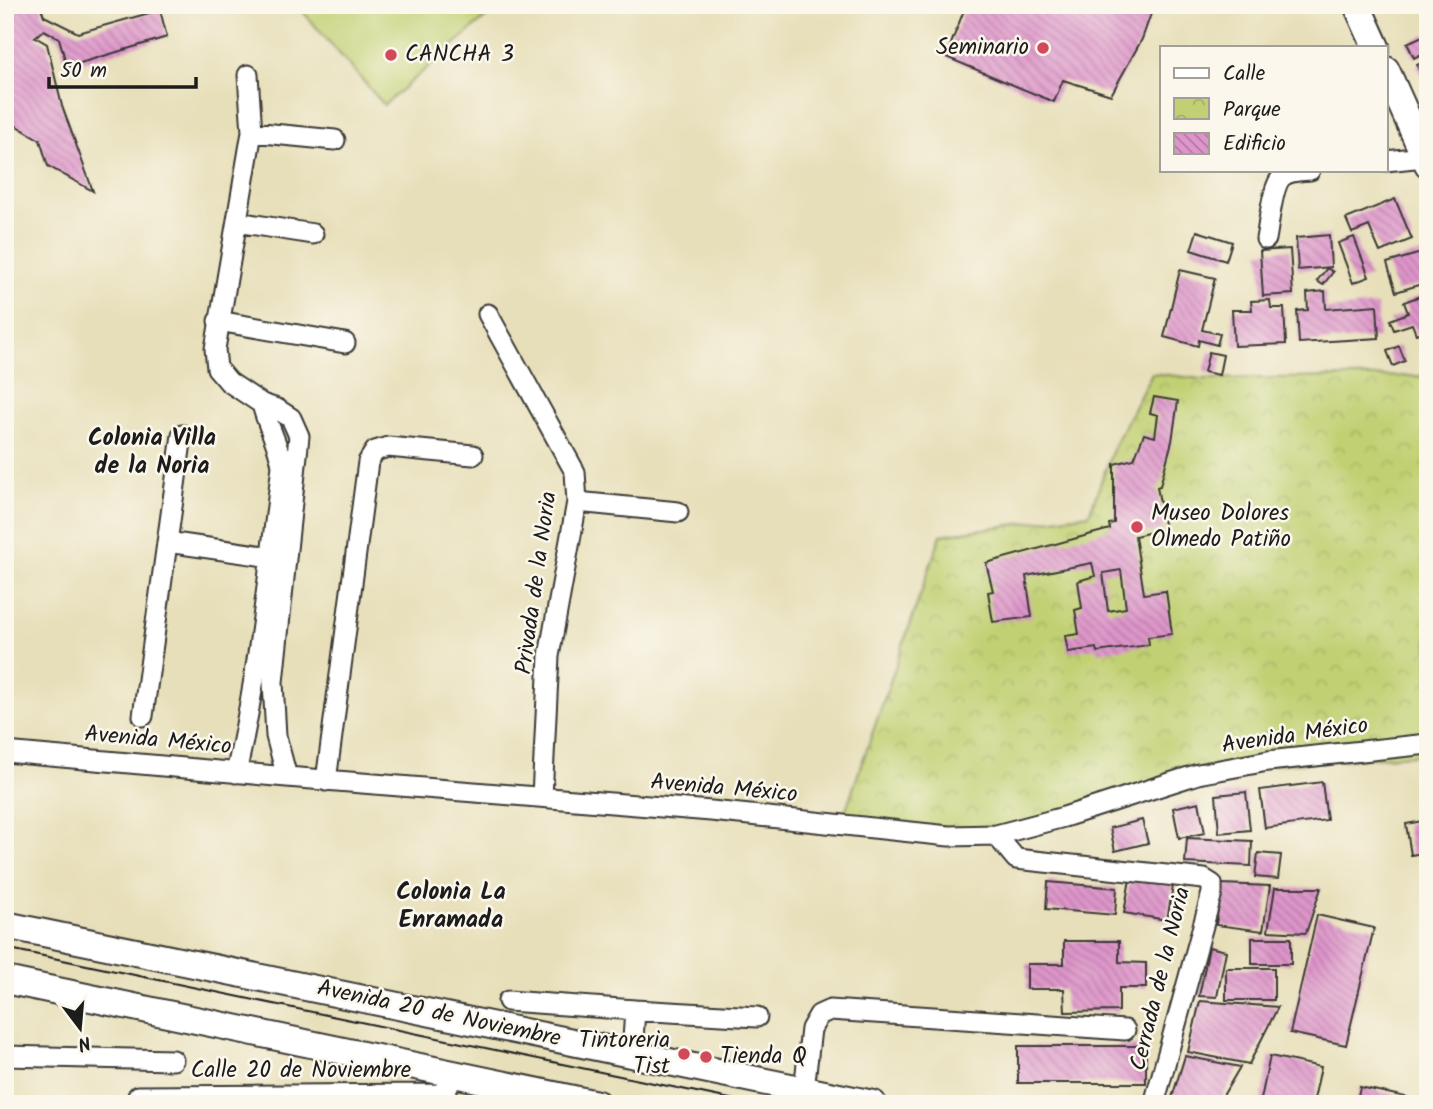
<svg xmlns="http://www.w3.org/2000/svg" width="1433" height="1109" font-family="Kalam,sans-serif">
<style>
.grass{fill:#c1d072;stroke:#6e7647;stroke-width:2}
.park{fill:url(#park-crowns);stroke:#6e7647;stroke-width:2}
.building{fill:url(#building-back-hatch);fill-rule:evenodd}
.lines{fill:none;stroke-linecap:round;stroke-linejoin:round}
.street-casing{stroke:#3a3934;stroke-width:23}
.secondary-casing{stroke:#3a3934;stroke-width:30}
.street{stroke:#fff;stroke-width:19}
.secondary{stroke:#fff;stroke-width:26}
.tram{stroke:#1c1c1c;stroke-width:2}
.poi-dot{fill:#d1495b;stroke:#fbf7ec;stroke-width:2.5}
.labels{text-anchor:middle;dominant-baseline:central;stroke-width:5;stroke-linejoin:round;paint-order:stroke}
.poi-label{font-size:23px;fill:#1c1c1c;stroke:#fbf7ec;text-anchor:start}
.street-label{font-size:23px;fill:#1c1c1c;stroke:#fbf7ec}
.neighbourhood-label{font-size:24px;font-weight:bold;fill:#1c1c1c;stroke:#fbf7ec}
</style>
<defs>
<pattern id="park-crowns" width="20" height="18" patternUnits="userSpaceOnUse" patternTransform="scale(1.75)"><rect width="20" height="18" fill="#c1d072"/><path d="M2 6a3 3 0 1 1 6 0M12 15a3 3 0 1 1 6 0" fill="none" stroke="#a5b262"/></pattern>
<pattern id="building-back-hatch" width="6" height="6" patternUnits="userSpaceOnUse" patternTransform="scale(1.75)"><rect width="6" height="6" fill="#de95ca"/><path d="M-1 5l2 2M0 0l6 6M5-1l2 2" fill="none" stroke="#b379a3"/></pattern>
</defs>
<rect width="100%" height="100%" fill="#fbf7ec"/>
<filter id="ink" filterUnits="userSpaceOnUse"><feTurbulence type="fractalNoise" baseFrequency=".0143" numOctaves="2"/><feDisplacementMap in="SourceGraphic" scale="14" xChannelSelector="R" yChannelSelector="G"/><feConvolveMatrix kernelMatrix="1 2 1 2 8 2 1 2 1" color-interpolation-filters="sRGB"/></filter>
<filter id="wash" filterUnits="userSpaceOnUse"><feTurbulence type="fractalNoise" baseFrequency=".00686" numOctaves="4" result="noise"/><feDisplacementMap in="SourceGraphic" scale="28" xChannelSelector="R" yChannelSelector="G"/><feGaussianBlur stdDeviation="1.57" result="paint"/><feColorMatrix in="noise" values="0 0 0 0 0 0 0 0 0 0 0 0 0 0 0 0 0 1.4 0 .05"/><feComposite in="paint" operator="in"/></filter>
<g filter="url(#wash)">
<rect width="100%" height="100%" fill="#e7dfb9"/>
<path class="grass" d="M297,5H500L384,105Z"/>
<path class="park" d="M1152,373L1201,379L1428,376V754L1265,765L1013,832L950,838L844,815L941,535L1089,514L1115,444Z"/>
<g id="blocks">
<path class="building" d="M5,5H40L44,16L78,33L160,10L167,37L67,67L59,38L44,30L35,37L47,44L62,106L93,191L48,166L40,140L5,119V71L12,59L5,38Z
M966,5H1154L1142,39L1111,95L1063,80L1054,102L946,57Z
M1427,34L1428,51L1414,58L1407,43Z
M1428,60V89L1417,65Z
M1395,199L1412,239L1380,252L1369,226L1352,233L1346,219Z
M1197,231L1232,242L1226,261L1191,250Z
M1329,235L1331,267L1298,270L1296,238Z
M1354,237L1369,277L1353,283L1338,243Z
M1290,249L1293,294L1263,296L1260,251Z
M1421,253L1428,282L1396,292L1387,263Z
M1327,268L1333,272L1323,285L1317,281Z
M1180,270L1215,278L1202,330L1220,334L1217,345L1199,340L1198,346L1164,337Z
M1325,291L1326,309L1377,305L1379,338L1299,343L1297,311L1308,310L1307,293Z
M1428,293V330L1416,334L1412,324L1394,330L1390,320L1408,313L1404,302Z
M1270,300L1271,308H1284L1286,344L1234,346L1232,310H1252L1251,301Z
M1399,346L1405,361L1393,366L1387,351Z
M1209,352L1223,355L1219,375L1204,372Z
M1154,397L1178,401L1172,441L1160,486L1157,487L1165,529L1135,536L1144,594L1166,591L1172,634L1148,637L1149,645L1097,652L1096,648L1068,652L1065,636L1079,634L1075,610L1082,608L1078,581L1095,576L1092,563L1026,576L1032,617L993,622L988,592L993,591L986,563L1110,529L1109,524L1114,523V464L1134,459L1144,434L1155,437L1158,415L1150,413ZM1121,570L1126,608L1108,611L1103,573Z
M1322,782L1327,820L1265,828L1260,790Z
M1246,792L1250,830L1219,833L1216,795Z
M1199,802L1205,833L1179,838L1173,808Z
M1142,820L1148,843L1115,851L1110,828Z
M1428,820V852L1411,855L1406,824Z
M1187,838L1252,841L1251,866L1185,863Z
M1258,853L1281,855L1278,879L1255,877Z
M1130,879L1173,886L1167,920L1124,913Z
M1048,882L1117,888L1115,915L1046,909Z
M1221,884L1270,886L1263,931L1216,925Z
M1275,888H1321L1306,933L1268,931Z
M1317,915L1374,928L1346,1045L1290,1033Z
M1252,938H1291V964H1252Z
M1064,941H1119V962L1146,963V988H1119V1011L1065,1012L1064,989H1027V964H1064Z
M1209,947L1226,951L1217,997L1199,996Z
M1226,968H1274V1000H1226Z
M1200,1001L1278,1007L1249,1064L1188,1052Z
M1018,1046H1146V1083H1018Z
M1185,1056L1240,1067L1218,1104H1170Z
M1270,1056L1321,1067L1313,1104H1260Z
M1360,1087L1410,1098L1409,1104H1356Z"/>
</g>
</g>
<g filter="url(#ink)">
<use href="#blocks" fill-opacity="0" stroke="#3a3934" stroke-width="2"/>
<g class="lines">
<defs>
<path id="street" d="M248,75L252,132L215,349L217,368L229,382L262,404L277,409L291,418L299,436L273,682L276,736L287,777
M252,132L335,140
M1386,161L1424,157
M237,222L313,234
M1266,239C1269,225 1272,184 1283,176C1291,170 1301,171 1310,170
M488,314L575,472L577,502L549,656L542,797
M218,321L345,343
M577,502L678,512
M167,542L271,557
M143,716L182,435
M5,752L287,777L711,811L949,836L996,835L1064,817L1198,774L1268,761L1428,744
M236,773C259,672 269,568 282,466C279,444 267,426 262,404
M326,781L368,462L375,451L388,447L473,455
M996,835L1016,859L1204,879L1212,884V893L1154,1104
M508,1001L635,1010
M632,1054L635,1010L757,1017
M5,1056L173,1060
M804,1090L811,1029L819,1015L830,1010L1125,1030
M138,1096L439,1094L447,1089L454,1074"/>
<path id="secondary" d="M1357,5L1376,47
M1386,70L1428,164
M5,925L873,1104
M5,980L597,1104"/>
</defs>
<use href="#street" class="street-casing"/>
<use href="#secondary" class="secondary-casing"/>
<use href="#street" class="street"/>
<use href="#secondary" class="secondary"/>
<path class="tram" d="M5,948L754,1104"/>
</g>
</g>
<g class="poi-dot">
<circle cx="1043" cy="48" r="7"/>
<circle cx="391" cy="55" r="7"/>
<circle cx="1137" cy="527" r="7"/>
<circle cx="684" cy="1054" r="7"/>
<circle cx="706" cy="1057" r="7"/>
</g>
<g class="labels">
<g class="poi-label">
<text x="1029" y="48" text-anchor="end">Seminario</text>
<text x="405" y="55">CANCHA 3</text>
<text x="1151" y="514">Museo Dolores<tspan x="1151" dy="26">Olmedo Patiño</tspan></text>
<text x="670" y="1041" text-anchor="end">Tintoreria<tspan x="670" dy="26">Tist</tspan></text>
<text x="720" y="1057">Tienda Q</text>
</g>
<g class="street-label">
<text transform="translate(537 583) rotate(-82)">Privada de la Noria</text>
<text transform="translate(1295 736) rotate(-8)">Avenida México</text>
<text transform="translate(158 741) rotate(5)">Avenida México</text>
<text transform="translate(724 789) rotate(5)">Avenida México</text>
<text transform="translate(1161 979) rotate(-76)">Cerrada de la Noria</text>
<text transform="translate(439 1014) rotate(12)">Avenida 20 de Noviembre</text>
<text x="301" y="1071">Calle 20 de Noviembre</text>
</g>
<g class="neighbourhood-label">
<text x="152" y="438">Colonia Villa<tspan x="152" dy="28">de la Noria</tspan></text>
<text x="451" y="892">Colonia La<tspan x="451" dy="28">Enramada</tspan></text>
</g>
</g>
<rect width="1433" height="1109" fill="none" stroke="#fbf7ec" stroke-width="28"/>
<rect x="1160" y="46" width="228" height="126" fill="#fbf7ec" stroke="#a29f99" stroke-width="2"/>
<rect x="1174" y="68" width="35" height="10" fill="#ffffff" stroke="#a29f99" stroke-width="2"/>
<text x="1223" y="80" font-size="21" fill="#1c1c1c">Calle</text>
<rect x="1174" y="98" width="35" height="21" fill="url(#park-crowns)" stroke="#a29f99" stroke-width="2"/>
<text x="1223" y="116" font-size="21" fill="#1c1c1c">Parque</text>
<rect x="1174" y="133" width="35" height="21" fill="url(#building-back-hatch)" stroke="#a29f99" stroke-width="2"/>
<text x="1223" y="150" font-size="21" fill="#1c1c1c">Edificio</text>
<g transform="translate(80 1028) rotate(164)" stroke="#fbf7ec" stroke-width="5" paint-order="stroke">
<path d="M0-5L12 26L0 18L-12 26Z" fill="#1c1c1c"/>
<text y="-10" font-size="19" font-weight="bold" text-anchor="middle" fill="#1c1c1c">N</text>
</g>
<path d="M49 77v10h147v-10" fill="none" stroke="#1c1c1c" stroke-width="3.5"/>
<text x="60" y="77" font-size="21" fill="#1c1c1c" stroke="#fbf7ec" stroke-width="5" paint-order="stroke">50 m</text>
</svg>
